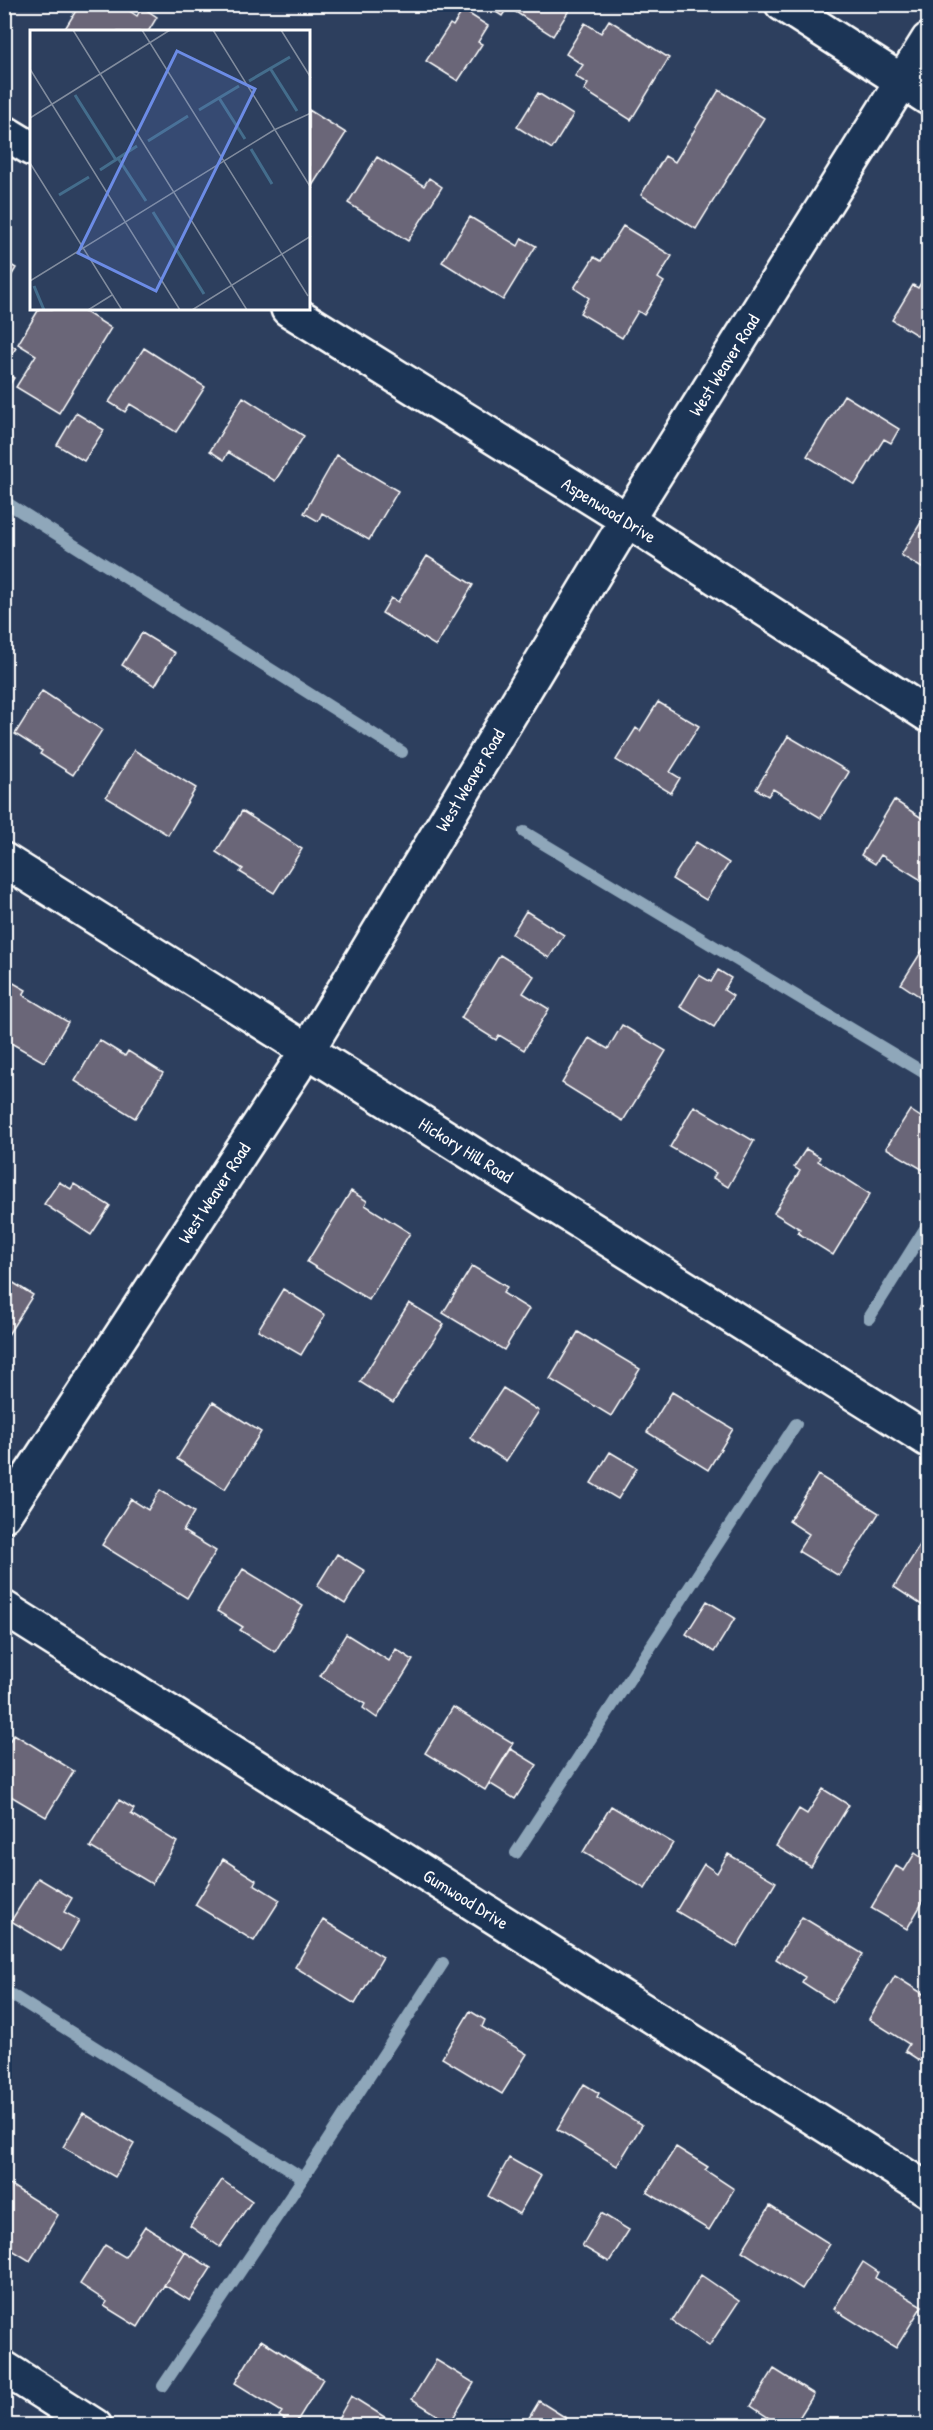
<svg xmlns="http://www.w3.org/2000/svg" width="933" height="2430" font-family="'Patrick Hand',sans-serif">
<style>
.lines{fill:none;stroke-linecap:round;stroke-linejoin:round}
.stream{stroke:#8fa7ba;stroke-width:12}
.building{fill:#6b6678;stroke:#fff;stroke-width:1.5}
.minor-casing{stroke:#fff;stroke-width:38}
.tertiary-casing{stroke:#fff;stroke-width:38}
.minor{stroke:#1d3557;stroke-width:33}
.tertiary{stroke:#1d3557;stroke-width:33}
.labels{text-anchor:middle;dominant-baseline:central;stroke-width:4.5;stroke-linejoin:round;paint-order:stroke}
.street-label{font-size:18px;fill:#fff;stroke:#1d3557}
.inset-river{fill:none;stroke:#446d8c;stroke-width:3}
.inset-road{fill:none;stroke:#818c9e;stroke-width:1.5}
.view{fill:#6c8ce6;fill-opacity:0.15;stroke:#6c8ce6;stroke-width:3}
.inset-edge{fill:none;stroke:#fff;stroke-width:3}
</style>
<rect width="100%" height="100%" fill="#2d3f5e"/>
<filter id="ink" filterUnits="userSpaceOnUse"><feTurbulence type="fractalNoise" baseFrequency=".0167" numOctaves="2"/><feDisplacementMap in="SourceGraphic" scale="12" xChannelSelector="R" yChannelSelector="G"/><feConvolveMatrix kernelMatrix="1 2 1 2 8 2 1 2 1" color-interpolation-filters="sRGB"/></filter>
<g filter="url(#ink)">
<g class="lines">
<path class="stream" d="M4,501L402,752
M524,832L928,1075
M869,1318L928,1224
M516,1853L796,1424
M4,1990L303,2178
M163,2386L303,2178L443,1963"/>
</g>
<path class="building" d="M80,4H119L137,16L142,7L157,17L148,32H63Z
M490,4H573L553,36L508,7L502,16L488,7Z
M463,10L488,26L478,42L482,44L458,81L426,61L450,24L453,26Z
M609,20L669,58L631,120L584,90L588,84L575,76L583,65L566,54L585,23L601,33Z
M719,90L764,118L696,229L641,195L665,156L675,162Z
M538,93L573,115L552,149L517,127Z
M309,110L346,133L310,189H309Z
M377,157L424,186L429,178L442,187L408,241L348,203Z
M470,217L518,246L522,238L536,246L503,300L442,262Z
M623,226L672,256L658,278L664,282L644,315L638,311L622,338L580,313L589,298L574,288L594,257L601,261Z
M4,261L16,268L4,288Z
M928,271V342L892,320L913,285L918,288Z
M39,309H81L111,328L59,413L16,387L36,355L18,344Z
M4,341L16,348L4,367Z
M144,348L205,387L176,432L130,404L125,412L109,402Z
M4,372L14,378L4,393Z
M844,395L899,429L891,443L884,439L855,485L807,456Z
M243,397L304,436L275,481L228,452L224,460L210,451Z
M76,413L104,430L84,461L57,445Z
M337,455L398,491L369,540L322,513L318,521L304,513Z
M928,511V572L901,555Z
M427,556L473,585L436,646L382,613L391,598L398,602Z
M142,633L175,653L155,686L122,665Z
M42,691L102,730L73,775L40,754L42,751L15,734Z
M658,702L699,726L670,772L680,778L671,793L616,760L636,728L640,731Z
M788,736L849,772L821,818L773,789L768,796L756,789Z
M134,750L196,788L168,835L106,797Z
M894,800L928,822V880L926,883L881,855L875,864L861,855Z
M242,811L302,849L274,893L240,872L243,869L216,852Z
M696,842L729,863L706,900L672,879Z
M526,911L564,935L549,958L512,934Z
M925,946L928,948V1002L901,984Z
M500,955L534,976L523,993L549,1009L524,1050L499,1035L496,1040L461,1018Z
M718,970L731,978L724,990L733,996L714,1027L680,1007L699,975L711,982Z
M10,981L26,990L23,995L68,1022L44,1062L4,1039V990Z
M622,1025L666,1051L623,1121L562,1083L589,1038L608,1049Z
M99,1040L125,1056L128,1051L163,1073L135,1118L75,1081Z
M694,1106L754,1141L728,1187L713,1178L716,1173L670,1147Z
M910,1110L928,1122V1165L925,1171L886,1148Z
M806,1149L820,1157L818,1161L870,1194L833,1255L798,1233L800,1229L774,1213L800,1171L794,1167Z
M59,1182L71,1189L74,1184L110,1206L91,1235L44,1204Z
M351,1191L367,1201L365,1205L410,1233L369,1300L307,1262Z
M472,1266L507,1287L503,1293L529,1309L504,1350L443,1313Z
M4,1277L33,1295L6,1338L4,1337Z
M283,1289L325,1315L301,1355L258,1330Z
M928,1294V1315L919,1309Z
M409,1303L444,1324L393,1403L360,1382Z
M578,1332L640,1369L611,1416L550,1379Z
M503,1388L539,1411L506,1461L470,1438Z
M672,1392L733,1429L708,1470L647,1432Z
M213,1402L261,1432L225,1489L177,1459Z
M610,1452L637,1468L618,1499L591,1483Z
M818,1475L879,1513L839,1576L798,1551L809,1534L789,1521Z
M160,1490L194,1512L183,1531L216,1551L187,1598L102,1545L131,1499L148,1510Z
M923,1540L928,1544V1609L894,1587Z
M337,1554L365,1571L345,1604L317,1586Z
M243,1569L303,1606L275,1652L240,1630L243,1627L217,1611Z
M707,1601L735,1618L714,1652L686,1634Z
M346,1634L389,1661L396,1649L413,1660L377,1718L363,1708L365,1704L320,1676Z
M453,1707L513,1743L485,1790L425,1753Z
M14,1734L74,1771L46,1817L4,1792V1749Z
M511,1749L537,1765L515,1799L489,1783Z
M823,1789L849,1805L811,1867L776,1846L799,1809L807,1814Z
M119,1800L134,1809L131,1814L177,1842L152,1884L90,1847Z
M611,1806L673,1843L645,1889L583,1852Z
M915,1853L928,1862V1893L907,1929L871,1908L896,1866L904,1871Z
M728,1854L776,1882L737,1947L676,1911L704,1864L717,1873Z
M223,1859L256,1880L254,1884L280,1900L254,1941L195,1905Z
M38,1878L72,1898L64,1912L79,1920L61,1951L11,1921Z
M802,1917L863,1954L833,2002L802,1982L805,1977L776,1959Z
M323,1920L383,1957L355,2004L295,1967Z
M895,1976L928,1997V2066L905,2051L909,2044L869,2019Z
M470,2011L485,2020L482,2027L527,2054L502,2094L442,2058Z
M584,2084L599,2093L597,2097L642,2125L617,2166L557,2129Z
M83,2113L134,2144L115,2177L63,2147Z
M676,2147L708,2167L705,2170L734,2189L709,2230L647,2192Z
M509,2158L541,2176L519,2214L488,2196Z
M222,2180L252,2201L220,2247L190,2226Z
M4,2181L58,2215L30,2261L4,2245Z
M770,2206L830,2244L802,2289L742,2251Z
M601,2213L629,2230L609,2262L582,2246Z
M145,2226L185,2252L138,2327L104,2306L107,2302L80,2284L105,2245L125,2257Z
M185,2252L211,2268L190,2301L164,2285Z
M863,2262L878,2272L875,2278L922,2306L896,2348L834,2309Z
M701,2275L739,2301L709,2346L672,2321Z
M261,2340L323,2379L294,2426L279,2416L282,2412L235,2383Z
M436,2360L474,2383L450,2423L412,2399Z
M774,2369L814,2394L794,2426H781L751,2406Z
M351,2396L399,2426H334Z
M539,2401L579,2426H524Z"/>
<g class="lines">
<defs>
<path id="minor" d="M782,4L928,98
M4,132L32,149
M288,309L627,520L928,715
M4,860L928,1440
M4,1608L928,2190
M4,2368L95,2426"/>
<path id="tertiary" d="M4,1515L307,1051L627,520L928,40"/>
</defs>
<use href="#minor" class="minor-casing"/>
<use href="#tertiary" class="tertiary-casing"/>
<use href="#minor" class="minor"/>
<use href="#tertiary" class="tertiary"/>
</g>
</g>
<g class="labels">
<g class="street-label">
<text transform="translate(724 365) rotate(-58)">West Weaver Road</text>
<text transform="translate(609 510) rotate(32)">Aspenwood Drive</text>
<text transform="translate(470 780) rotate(-59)">West Weaver Road</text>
<text transform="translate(466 1150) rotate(32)">Hickory Hill Road</text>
<text transform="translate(214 1193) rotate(-57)">West Weaver Road</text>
<text transform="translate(466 1899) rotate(32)">Gumwood Drive</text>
</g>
</g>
<g transform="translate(30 30)">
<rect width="280" height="280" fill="#2d3f5e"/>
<path class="inset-river" d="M240,38L267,81M219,51L260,27M45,65L86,130M189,68L215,109M169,80L209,56M118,111L158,86M221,119L242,154M88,128L116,171M70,140L107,116M29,165L59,147M123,182L174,264M4,256L14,280"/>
<path class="inset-road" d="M43,0L217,280M112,0L278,266M183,0L281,158M251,0L281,48M0,39L150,280M0,88L140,0M0,133L92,280M0,251L244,100L281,83M58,280L82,265M162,280L281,206"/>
<path class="view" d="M147,21L225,59L126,261L48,223Z"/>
<rect width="280" height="280" class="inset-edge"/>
</g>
<rect width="933" height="2430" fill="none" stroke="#1d3557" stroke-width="24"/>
<rect x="12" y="12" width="909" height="2406" fill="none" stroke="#fff" stroke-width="2" filter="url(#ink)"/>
</svg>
